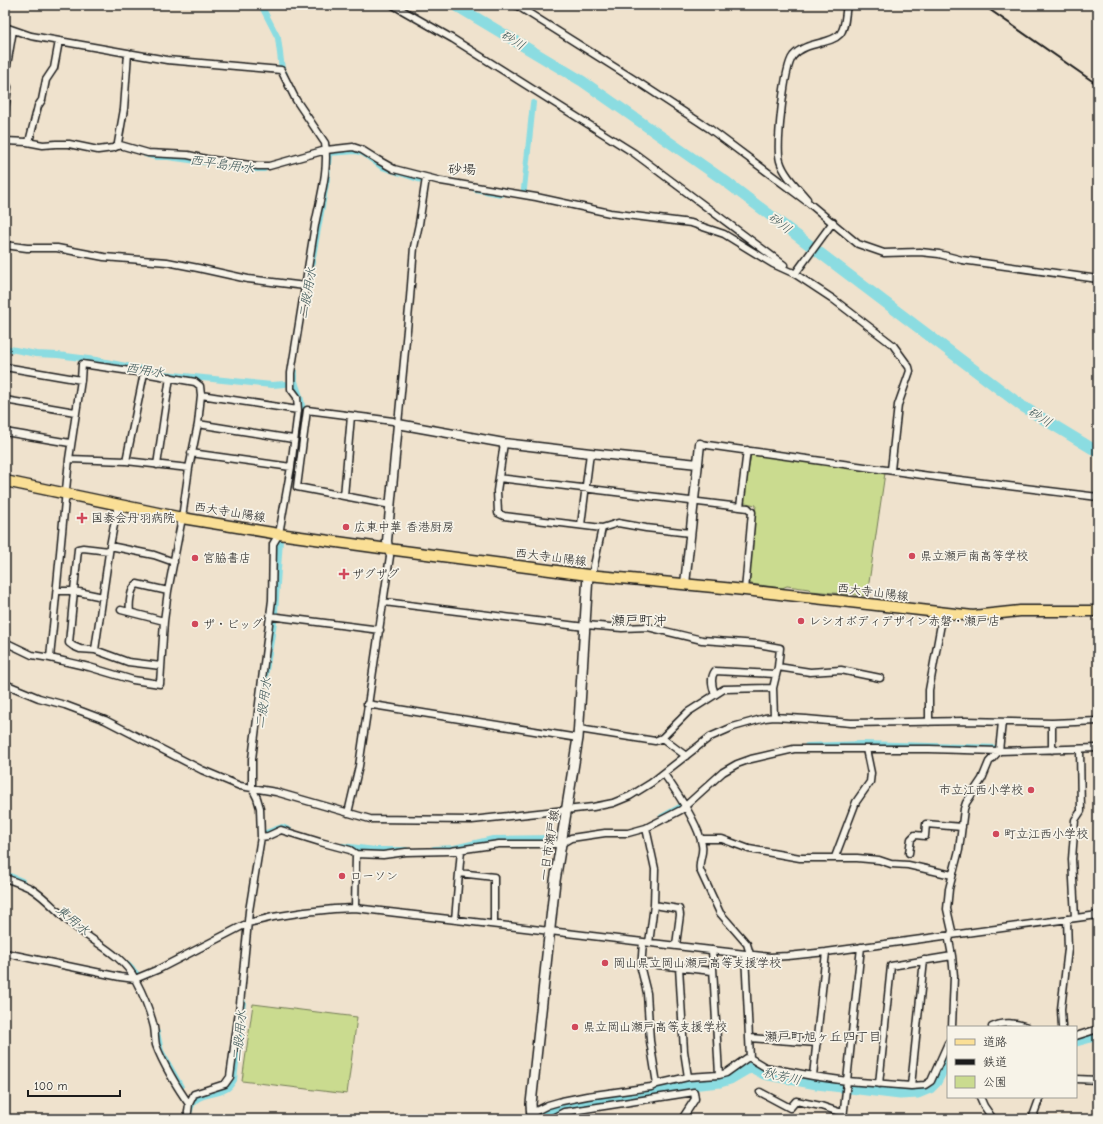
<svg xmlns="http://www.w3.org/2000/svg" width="1103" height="1124" font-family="'Comic Neue','Klee One',sans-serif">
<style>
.green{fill:#cadb8f;stroke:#737c56}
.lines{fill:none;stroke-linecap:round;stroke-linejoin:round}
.canal{stroke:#8bdce1;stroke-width:6}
.river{stroke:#8bdce1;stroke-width:11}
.minor-casing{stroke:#1c1c1c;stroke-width:9}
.tertiary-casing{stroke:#1c1c1c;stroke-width:11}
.secondary-casing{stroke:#1c1c1c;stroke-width:12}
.primary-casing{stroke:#1c1c1c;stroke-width:13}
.minor{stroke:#f7f3e8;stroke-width:6}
.tertiary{stroke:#f7f3e8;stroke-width:8}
.secondary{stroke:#f7f3e8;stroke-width:9}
.primary{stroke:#fadf96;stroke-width:10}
.rail{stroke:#1c1c1c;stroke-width:2}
.poi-dot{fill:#d1495b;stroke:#f7f3e8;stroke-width:1.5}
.labels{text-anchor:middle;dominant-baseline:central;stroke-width:3.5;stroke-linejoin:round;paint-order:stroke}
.street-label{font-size:12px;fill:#1c1c1c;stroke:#f7f3e8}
.poi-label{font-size:12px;fill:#1c1c1c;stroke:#f7f3e8;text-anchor:start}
.water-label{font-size:13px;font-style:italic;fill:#3d5657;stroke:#f7f3e8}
.neighbourhood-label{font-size:13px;fill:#1c1c1c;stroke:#f7f3e8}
.quarter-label{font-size:14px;fill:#1c1c1c;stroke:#f7f3e8}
</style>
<rect width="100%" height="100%" fill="#efe2cd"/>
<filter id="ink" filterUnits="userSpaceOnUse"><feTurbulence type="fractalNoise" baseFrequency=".025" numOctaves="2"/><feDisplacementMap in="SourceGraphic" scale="8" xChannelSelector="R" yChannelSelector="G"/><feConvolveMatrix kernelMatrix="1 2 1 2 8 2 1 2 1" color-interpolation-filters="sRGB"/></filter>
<g filter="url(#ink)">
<path class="green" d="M753,453L885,473L867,596L811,591L809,589L787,586L782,588L751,584L749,580L756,505L745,503L743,501L751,454Z
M253,1004L357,1017L347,1094L242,1081Z"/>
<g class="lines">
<path class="canal" d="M261,5L278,38L282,69L285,74
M145,154L156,157H168L205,162
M226,165L253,169H264
M475,189L501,194
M524,189L533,103
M307,290L327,179L329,153L356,151L363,153L382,167L421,180
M5,348L36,354L58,355L96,360L151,371
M294,370C292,383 302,394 302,407C302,425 297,445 294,463
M164,374L272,385L285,384
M275,612L280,540
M264,683L274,622
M807,746L863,744L999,748
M662,817L682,806
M263,834L282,827L289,830
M342,846L375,850H406
M434,849L454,848L493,839L557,838
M5,874L22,881
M127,964L136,973
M157,1032L161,1051L181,1087
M190,1111C193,1092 213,1097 226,1089C230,1087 232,1083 234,1080L243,1002"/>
<path class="river" d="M455,5L582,81L725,181L1022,406L1098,452
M1076,1041L1098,1035
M533,1119L559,1107L576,1103L690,1085L720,1082L730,1079L747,1069L753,1068L764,1074L817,1084L900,1094L918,1093L930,1088L936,1082L948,1059"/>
<defs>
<path id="minor" d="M393,5L453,39L634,153L784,265
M516,5L635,80L710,129L810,204L858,244L884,253L920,252L939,254L962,260L1098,279
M5,27L31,36L167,60L281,70L296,100L325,143C329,171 320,198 315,225C307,274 299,323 291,373V389L297,397L298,410L291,467L279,534L273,544L272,600L252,759V788L257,798L260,808L261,837L249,911L240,1004L230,1077L225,1084L194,1094L189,1104L187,1119
M5,77L13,30
M5,81L8,87L5,110
M5,141L27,142L43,145L56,144H69L98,150L113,148L120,145L148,153L188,155L206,159L258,166H269L326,150L353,147L362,150L378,160L394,169L441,181L536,197L610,213L691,223L724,234L773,264L795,274
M29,142L38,106L42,100L46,80L54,68L59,41
M119,146L118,143L124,109L128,53
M807,199C798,188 784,175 780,161C776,147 784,67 793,56C806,41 830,45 840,34C846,27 845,14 847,5
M5,245L27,248H57L104,257L167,262L198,268L248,279L305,286
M792,272L833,299L893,345L909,367L910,371L898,405L891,470
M795,274L833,222
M5,367L81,380
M201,395L298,410
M5,400L75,412
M198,424L293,439
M5,432L70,443
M504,443L497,491L498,513L504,516L602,528L618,523L646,528L690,533
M700,444L944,478L1098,497
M191,453L291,467
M69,459L126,461L189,468
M126,461L144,373
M157,465L170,377
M499,478L740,507
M344,496L351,416
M391,505L297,487L307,410L393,421L398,424L410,298L414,247L419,224L426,178
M581,525L590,453
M110,546L154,555L174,562
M109,551L83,548L78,549L69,643L73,646L80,649L95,650L128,662L161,666
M592,575L602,528
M745,590L752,512L748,508L740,507L747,450
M57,591H74L103,597
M384,602L585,627
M121,610L164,621
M130,612C129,604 130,589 137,584L168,591
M270,616L380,630
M586,625L622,628L648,627L702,640L758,644L780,648L778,667L773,688L774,717
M5,642L32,655L50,658L89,667L133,680L160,684L164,621L168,591L182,518L189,468L198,424L201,395L200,386L195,382L144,373L82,364L81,380L69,459L50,658
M95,650L110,546L118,504
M778,667L810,672L841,670L880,678
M5,684L39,698L65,705L105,720L202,770L240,786L276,792L370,819L472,820L593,807L613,803L630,796L651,783L710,737L733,727L765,718L774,717L806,719L851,723L965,721L1052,723L1098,721
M715,694C712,687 710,678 715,671L775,674
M367,704L578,738
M929,722V690L943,613
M1052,723V750
M579,729L655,741L662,738L688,712L724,689L773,688
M662,738L686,756
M664,774C676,791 699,825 702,845C704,854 698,861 700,870L720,913L747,944L750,954
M348,813L359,766L390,556L388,549
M646,828L655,869L654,905L649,943
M261,837L268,836L281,830L320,842L350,850L356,854L383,855L406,852L451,851L499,844H561L571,838L605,833H628L646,828L681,810L723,772L737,764L751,759L794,749H929L999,751L1002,722
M701,839H722L749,849L800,858H857L879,860L891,864L908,865L952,875
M909,853L911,839L915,835L925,836L926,824L962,827
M835,857L856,802L870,782L871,773L866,749
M459,873L494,877V924
M5,878C13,881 22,884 30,888C44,896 55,909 67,920C88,940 121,952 135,979C143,994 150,1011 154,1027C155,1033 155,1040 156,1045C162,1062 178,1089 189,1104
M654,905L679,909L680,915L676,945
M355,908L356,854
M1075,918L1072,859L1075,820L1081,811L1080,749
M455,920L461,850
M643,942L641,969L647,993L650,1041L657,1084L688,1077L719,1075L726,1073L747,1058H750
M712,950L719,1075
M5,953L120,977L135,979L159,969L248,923L273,917L305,912L334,909L355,908L770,957L788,956L826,952L1098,915
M745,954L750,1058
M641,963L712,971
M679,967L684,1051L688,1077
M952,1027L954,976L952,956L949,940L952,931L947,909L949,889L959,850L964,809L966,803L982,779L989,762L999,751L1098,748
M992,1027C1004,1021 1015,1023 1027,1027
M1062,1027L1061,1009L1068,949L1067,919
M1076,1036L1098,1029
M750,1038L817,1043
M750,1058L765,1067L813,1076L847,1081L911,1086L925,1085L931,1081L948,1043
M813,1076L826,952
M1076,1079L1098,1080
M879,1084L891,966L952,956
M911,1086L924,960
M760,1092L790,1108L796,1101L821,1106L839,1112H843
M980,1097L984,1106L993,1119
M532,1113L548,1105L562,1101L587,1096L651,1087L657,1084
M551,1119L564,1112L572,1111L694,1092L695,1099L682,1119
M843,1119L861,947
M1032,1119L1040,1097"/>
<path id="tertiary" d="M388,549L387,541L398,424L504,443L590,453L698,464
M685,584L700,444"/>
<path id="secondary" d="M532,1119L531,1104L555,881L578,738L588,575"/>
<path id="primary" d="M5,481L182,518L279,534L388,549L588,575L745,590L973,616L1020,611H1098"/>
</defs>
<use href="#minor" class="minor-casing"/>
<use href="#tertiary" class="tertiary-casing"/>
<use href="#secondary" class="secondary-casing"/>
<use href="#primary" class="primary-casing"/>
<use href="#minor" class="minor"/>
<use href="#tertiary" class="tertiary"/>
<use href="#secondary" class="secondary"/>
<use href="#primary" class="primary"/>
<path class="rail" d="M983,5L1098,85"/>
</g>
</g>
<g class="poi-dot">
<path d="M80 512h4v4h4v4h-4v4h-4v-4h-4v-4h4z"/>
<circle cx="346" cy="527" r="4"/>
<circle cx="912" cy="556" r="4"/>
<circle cx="195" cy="558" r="4"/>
<path d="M342 568h4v4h4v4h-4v4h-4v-4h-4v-4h4z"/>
<circle cx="801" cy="621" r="4"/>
<circle cx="195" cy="624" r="4"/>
<circle cx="1031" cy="790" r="4"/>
<circle cx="996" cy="834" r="4"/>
<circle cx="342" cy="876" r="4"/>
<circle cx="605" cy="963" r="4"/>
<circle cx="575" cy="1027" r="4"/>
</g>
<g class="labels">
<g class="street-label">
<text transform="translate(230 512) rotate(9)">西大寺山陽線</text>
<text transform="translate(551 557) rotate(7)">西大寺山陽線</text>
<text transform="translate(873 592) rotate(7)">西大寺山陽線</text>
<text transform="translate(549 845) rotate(-81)">一日市瀬戸線</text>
</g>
<g class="poi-label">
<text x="91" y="518">国泰会丹羽病院</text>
<text x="354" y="527">広東中華 香港厨房</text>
<text x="920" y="556">県立瀬戸南高等学校</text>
<text x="203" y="558">宮脇書店</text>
<text x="352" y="574">ザグザグ</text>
<text x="809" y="621">レシオボディデザイン赤磐・瀬戸店</text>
<text x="203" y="624">ザ・ビッグ</text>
<text x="1023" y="790" text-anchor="end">市立江西小学校</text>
<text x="1004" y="834">町立江西小学校</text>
<text x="350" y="876">ローソン</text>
<text x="613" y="963">岡山県立岡山瀬戸高等支援学校</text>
<text x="583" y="1027">県立岡山瀬戸高等支援学校</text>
</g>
<g class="water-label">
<text transform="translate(513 40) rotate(31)">砂川</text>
<text transform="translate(222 164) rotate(8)">西平島用水</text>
<text transform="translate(780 223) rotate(37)">砂川</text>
<text transform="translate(307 293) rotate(-80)">二股用水</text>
<text transform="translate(145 370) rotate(9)">西用水</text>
<text transform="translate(1040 417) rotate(31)">砂川</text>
<text transform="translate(263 703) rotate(-82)">二股用水</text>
<text transform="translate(73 920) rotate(40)">東用水</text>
<text transform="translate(239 1036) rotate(-84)">二股用水</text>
<text transform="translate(782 1076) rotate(13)">秋芳川</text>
</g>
<g class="neighbourhood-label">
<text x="823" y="1036">瀬戸町旭ヶ丘四丁目</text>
</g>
<g class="quarter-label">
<text x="462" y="169">砂場</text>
<text x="639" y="620">瀬戸町沖</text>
</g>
</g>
<rect width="1103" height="1124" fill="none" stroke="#f7f3e8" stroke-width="20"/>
<rect x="10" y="10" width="1083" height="1104" fill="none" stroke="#1c1c1c" stroke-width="1.5" filter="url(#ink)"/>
<rect x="947" y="1026" width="130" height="72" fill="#f7f3e8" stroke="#9f9d96"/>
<rect x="955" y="1039" width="20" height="6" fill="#fadf96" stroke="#9f9d96"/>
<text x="983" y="1046" font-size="12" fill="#1c1c1c">道路</text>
<rect x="955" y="1059" width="20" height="6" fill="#1c1c1c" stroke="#9f9d96"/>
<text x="983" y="1066" font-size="12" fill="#1c1c1c">鉄道</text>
<rect x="955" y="1076" width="20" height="12" fill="#cadb8f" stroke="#9f9d96"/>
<text x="983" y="1086" font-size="12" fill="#1c1c1c">公園</text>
<path d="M28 1090v6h92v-6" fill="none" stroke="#1c1c1c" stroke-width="2"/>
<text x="34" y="1090" font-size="12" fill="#1c1c1c" stroke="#f7f3e8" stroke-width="3" paint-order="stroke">100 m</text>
</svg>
